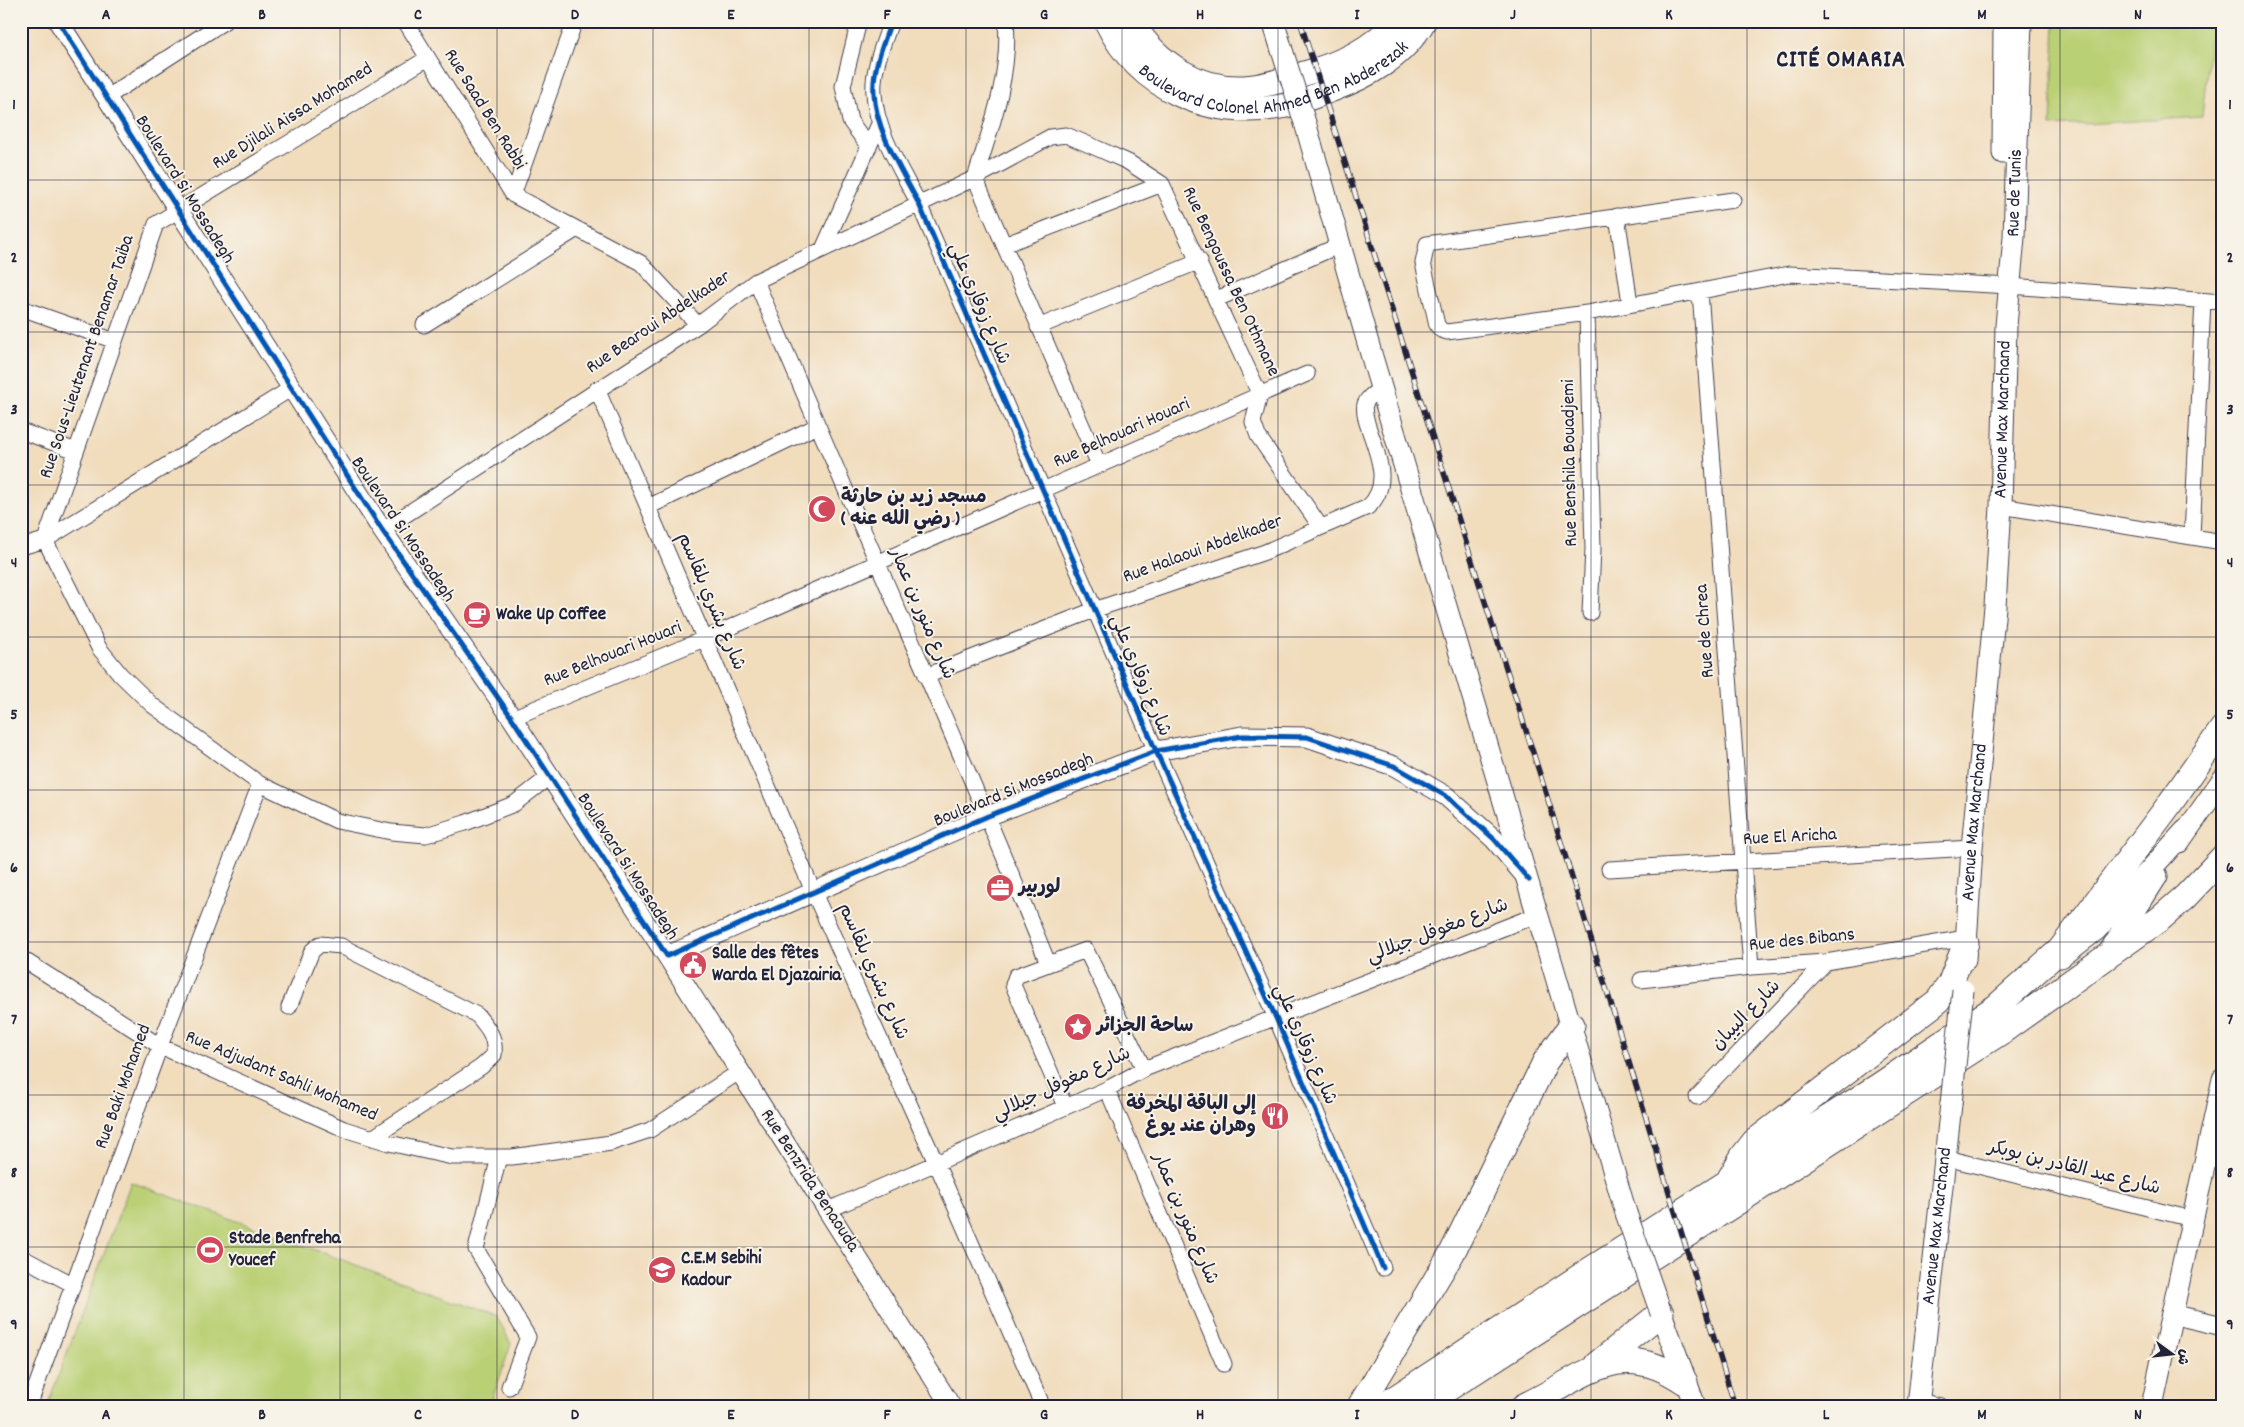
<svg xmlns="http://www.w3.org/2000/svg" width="2244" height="1427" font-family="Dekko,'Playpen Sans Arabic',sans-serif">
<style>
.green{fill:#bad074;stroke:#6e7958}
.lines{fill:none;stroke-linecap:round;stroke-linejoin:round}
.minor-casing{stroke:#413e4e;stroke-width:17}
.tertiary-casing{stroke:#413e4e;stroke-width:21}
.secondary-casing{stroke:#413e4e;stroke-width:23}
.primary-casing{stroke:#413e4e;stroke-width:26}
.trunk-casing{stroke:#413e4e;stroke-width:27}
.minor{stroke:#fff;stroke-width:15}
.tertiary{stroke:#fff;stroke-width:19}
.secondary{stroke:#fff;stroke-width:21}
.primary{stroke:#fff;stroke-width:24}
.trunk{stroke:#fff;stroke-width:25}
.rail-casing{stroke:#22223b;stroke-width:5.5}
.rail{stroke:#f7f3e8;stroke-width:4;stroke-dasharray:11;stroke-linecap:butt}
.secondary-bridge-casing{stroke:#413e4e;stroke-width:23;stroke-linecap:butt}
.secondary-bridge{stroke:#fff;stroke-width:21}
.cycleway-casing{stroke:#f7f3e8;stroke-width:8}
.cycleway{stroke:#0057b8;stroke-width:5}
.grid{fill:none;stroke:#22223b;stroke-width:1;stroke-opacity:0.55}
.labels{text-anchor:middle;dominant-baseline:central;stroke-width:4;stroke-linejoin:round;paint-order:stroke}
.street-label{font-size:19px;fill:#22223b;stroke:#f7f3e8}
.poi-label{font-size:19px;font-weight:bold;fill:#22223b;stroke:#f7f3e8;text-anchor:start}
.district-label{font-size:24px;font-weight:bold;letter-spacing:1px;fill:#22223b;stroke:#f7f3e8}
.neatline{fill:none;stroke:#22223b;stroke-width:2}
.grid-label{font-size:16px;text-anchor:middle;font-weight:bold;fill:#22223b}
</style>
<rect width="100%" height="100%" fill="#f7f3e8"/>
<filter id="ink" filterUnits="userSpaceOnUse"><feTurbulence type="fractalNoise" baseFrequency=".02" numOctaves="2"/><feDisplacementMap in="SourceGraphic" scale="10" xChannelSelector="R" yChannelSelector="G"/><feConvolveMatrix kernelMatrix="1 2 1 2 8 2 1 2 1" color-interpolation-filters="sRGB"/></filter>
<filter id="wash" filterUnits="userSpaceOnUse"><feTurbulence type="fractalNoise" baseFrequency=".0096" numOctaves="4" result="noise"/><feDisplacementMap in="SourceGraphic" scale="20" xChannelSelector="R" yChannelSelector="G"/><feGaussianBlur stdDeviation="1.12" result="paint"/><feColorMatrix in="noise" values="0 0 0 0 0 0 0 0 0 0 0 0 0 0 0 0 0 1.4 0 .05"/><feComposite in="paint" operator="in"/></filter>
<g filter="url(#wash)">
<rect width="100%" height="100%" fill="#f1dcbc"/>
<path class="green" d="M2055,21H2212L2202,117L2051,126Z
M131,1182L497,1317L511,1344L490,1406H47Z"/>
</g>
<g filter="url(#ink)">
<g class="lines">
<defs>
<path id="minor" d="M405,21L513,195
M859,21L843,86L850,121L869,147
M891,21C884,43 872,69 874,93C876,132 901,169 919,204L1156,751L1276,1018L1383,1268
M1006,21C1011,74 991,128 975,178L1099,465
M428,58L156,224L45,540L99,648L120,674L152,705L260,784L337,821L391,832L426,835L465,823L514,804L550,776
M107,97L225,21
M513,195L641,263L698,325
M513,195L575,21
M1733,200L1427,244L1423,263L1437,325L1441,330L1447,332L1587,313L1789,274L2010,286L2223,302
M1617,216L1630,303
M1004,245L1162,184
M823,249L879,124
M756,281C852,509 955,734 1048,963
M1700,292L1751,967
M1217,299L1340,245
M21,308L115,341
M1587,313L1593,549L1590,613
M424,325L577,229
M1038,327L1200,261
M597,389L813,891L937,1165L1040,1400V1406
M21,431L76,451
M2001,506L2223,542
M648,507L817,426
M382,530L698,325L756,281L975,178L1050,137L1066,135L1092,146L1128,162L1162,184L1260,395L1253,422L1258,436L1320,526
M2192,537L2203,301
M21,547L45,540L292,388
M926,676L1094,610L1265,552L1368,507C1393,484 1376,451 1367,423C1366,418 1363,410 1365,404C1368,396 1375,393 1382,388
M512,718L704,639L1307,374
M1609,869L1972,848
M21,958L160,1046L344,1129L389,1143L452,1157H512L611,1143L650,1130L739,1072
M1641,980L1751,967L1826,962L1966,938
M289,1007L312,951L320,944L341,946L477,1015C488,1028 496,1037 494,1055L481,1067L372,1138
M1107,1089L1224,1364
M1697,1097L1826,962
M1065,1106L1013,985L1016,976L1086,950L1144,1069
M499,1157L476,1249L528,1337L509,1387
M1946,1158L2192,1219
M828,1210L1107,1089L1144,1069L1539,914
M21,1257L72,1284
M1918,1401L1941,1406
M29,1406L160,1046L260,784"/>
<path id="tertiary" d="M58,21L382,530L512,718L667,956L988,816L1156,751L1242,736L1307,737L1394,766L1446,796L1494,839L1526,877
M667,956L951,1406
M2171,1314L2223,1326"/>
<g id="secondary">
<path d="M1273,21L1281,47"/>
<path d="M1306,126L1372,357L1626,1213"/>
<path d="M2003,153L2004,21"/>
<path d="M2179,842L2223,779"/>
<path d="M2109,952L2157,876"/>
<path d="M2061,957L2096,930L2185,831"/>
<path id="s1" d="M1965,960L1972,848L1995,607L2001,506L2006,326L2014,237L2021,21"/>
<path d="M1661,1313L1695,1406"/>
<path id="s2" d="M1918,1406L1951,1104"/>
<path d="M2152,1406L2223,1079"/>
</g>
<g id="primary">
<path id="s3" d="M1106,21C1139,90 1210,120 1284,106C1300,103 1316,95 1331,90C1369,76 1403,57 1424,21"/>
<path d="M1131,21C1156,63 1200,92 1250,87C1269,85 1287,79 1306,73C1341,63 1372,50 1396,21"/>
</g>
<path id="trunk" d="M1730,1178L1743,1156L1754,1142L1938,1001L1950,984L1966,943
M1597,1364L1661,1313
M1360,1406L1452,1253L1545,1062L1572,1025
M1383,1406L1590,1270L1877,1087L1996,1007L2060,950L2166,809L2223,728
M1421,1406L2001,1032L2161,918L2185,897L2223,857
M1524,1406C1585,1377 1619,1336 1685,1382"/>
</defs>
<use href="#minor" class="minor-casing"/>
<use href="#tertiary" class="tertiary-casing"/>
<use href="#secondary" class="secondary-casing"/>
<use href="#primary" class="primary-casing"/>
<use href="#trunk" class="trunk-casing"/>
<use href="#minor" class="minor"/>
<use href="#tertiary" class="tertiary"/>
<use href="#secondary" class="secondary"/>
<use href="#primary" class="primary"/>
<use href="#trunk" class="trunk"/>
<defs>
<path id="rail" d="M1300,21L1544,787L1735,1406"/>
</defs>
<use href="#rail" class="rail-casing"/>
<use href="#rail" class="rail"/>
<defs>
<path id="secondary-bridge" d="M1281,47L1306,126
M1951,1104L1963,990
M1626,1213L1661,1313"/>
</defs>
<use href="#secondary-bridge" class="secondary-bridge-casing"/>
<use href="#secondary-bridge" class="secondary-bridge"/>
<defs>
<path id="cycleway" d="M58,21L382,530L512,718L667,956L988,816L1156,751L1242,736L1307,737L1394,766L1446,796L1494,839L1529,880
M891,21C884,43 872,69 874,93C876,132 901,169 919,204L1156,751L1276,1018L1383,1268"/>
</defs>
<use href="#cycleway" class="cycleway-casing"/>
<use href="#cycleway" class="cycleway"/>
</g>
</g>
<path class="grid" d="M184,21V1406M340,21V1406M497,21V1406M653,21V1406M809,21V1406M966,21V1406M1122,21V1406M1278,21V1406M1435,21V1406M1591,21V1406M1747,21V1406M1904,21V1406M2060,21V1406M21,180H2223M21,332H2223M21,485H2223M21,637H2223M21,790H2223M21,942H2223M21,1095H2223M21,1247H2223"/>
<defs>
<symbol id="mosque-disc" viewBox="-11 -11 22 22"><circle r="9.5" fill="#d1495b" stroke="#f7f3e8"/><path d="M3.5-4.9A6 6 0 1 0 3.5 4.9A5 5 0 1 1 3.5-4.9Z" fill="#fff"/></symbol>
<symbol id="cafe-disc" viewBox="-11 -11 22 22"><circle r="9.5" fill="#d1495b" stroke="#f7f3e8"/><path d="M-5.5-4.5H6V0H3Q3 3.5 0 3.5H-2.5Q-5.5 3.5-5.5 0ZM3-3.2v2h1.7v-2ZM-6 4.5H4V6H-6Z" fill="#fff"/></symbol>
<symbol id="office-disc" viewBox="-11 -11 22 22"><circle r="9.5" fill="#d1495b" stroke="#f7f3e8"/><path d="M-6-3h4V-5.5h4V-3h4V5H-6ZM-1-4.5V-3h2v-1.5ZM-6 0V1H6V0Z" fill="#fff"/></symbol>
<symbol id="civic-disc" viewBox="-11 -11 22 22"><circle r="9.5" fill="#d1495b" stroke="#f7f3e8"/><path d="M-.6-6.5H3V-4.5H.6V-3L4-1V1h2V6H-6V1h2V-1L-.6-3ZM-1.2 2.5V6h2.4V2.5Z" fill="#fff"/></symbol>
<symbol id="sight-disc" viewBox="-11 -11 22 22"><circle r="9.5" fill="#d1495b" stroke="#f7f3e8"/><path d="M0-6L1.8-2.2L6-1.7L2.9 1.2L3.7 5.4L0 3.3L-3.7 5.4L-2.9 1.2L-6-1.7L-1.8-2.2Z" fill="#fff"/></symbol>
<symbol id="restaurant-disc" viewBox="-11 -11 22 22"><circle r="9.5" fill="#d1495b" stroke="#f7f3e8"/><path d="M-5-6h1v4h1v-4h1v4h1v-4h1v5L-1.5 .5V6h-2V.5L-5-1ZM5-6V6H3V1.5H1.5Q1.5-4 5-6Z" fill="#fff"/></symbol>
<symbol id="stadium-disc" viewBox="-11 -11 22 22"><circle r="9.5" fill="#d1495b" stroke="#f7f3e8"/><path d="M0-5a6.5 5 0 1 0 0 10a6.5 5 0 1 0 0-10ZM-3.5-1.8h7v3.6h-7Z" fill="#fff"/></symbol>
<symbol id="school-disc" viewBox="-11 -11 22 22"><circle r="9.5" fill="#d1495b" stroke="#f7f3e8"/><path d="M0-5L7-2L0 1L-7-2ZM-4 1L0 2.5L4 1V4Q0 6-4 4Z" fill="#fff"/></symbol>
</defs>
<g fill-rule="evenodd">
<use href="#mosque-disc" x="806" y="493" width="32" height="32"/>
<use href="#cafe-disc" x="461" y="599" width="32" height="32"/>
<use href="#office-disc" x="984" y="872" width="32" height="32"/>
<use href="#civic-disc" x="677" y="949" width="32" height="32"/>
<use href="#sight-disc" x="1062" y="1011" width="32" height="32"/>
<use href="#restaurant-disc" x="1259" y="1100" width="32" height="32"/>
<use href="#stadium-disc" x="194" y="1234" width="32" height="32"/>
<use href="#school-disc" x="646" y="1254" width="32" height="32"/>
</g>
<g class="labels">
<g class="street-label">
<text stroke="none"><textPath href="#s3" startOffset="205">Boulevard Colonel Ahmed Ben Abderezak</textPath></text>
<text transform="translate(484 110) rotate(58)">Rue Saad Ben Rabbi</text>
<text transform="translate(293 117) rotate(-32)">Rue Djilali Aissa Mohamed</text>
<text stroke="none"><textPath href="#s1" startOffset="769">Rue de Tunis</textPath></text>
<text transform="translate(184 190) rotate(58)">Boulevard Si Mossadegh</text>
<text transform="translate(1230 282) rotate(65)">Rue Bengoussa Ben Othmane</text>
<text transform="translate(978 304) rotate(67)">شارع زوقاري علي</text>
<text transform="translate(659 323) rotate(-34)">Rue Bearoui Abdelkader</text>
<text transform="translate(88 357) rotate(-71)">Rue Sous-Lieutenant Benamar Taiba</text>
<text stroke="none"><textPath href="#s1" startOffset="542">Avenue Max Marchand</textPath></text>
<text transform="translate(1122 434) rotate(-24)">Rue Belhouari Houari</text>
<text transform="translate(1571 463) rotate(-91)">Rue Benshila Bouadjemi</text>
<text transform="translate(402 530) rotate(56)">Boulevard Si Mossadegh</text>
<text transform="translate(1203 550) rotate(-20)">Rue Halaoui Abdelkader</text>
<text transform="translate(710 602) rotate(67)">شارع بشري بلقاسم</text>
<text transform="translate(921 614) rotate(67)">شارع منور بن عمار</text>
<text transform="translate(1706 631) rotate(-94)">Rue de Chrea</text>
<text transform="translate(613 655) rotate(-22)">Rue Belhouari Houari</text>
<text transform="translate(1139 676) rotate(67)">شارع زوقاري علي</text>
<text transform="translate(1014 791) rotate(-22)">Boulevard Si Mossadegh</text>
<text stroke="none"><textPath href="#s1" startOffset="138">Avenue Max Marchand</textPath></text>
<text transform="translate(1790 838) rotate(-3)">Rue El Aricha</text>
<text transform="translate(627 867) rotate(57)">Boulevard Si Mossadegh</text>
<text transform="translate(1438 932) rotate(-21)">شارع مغوفل جيلالي</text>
<text transform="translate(1802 941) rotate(-6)">Rue des Bibans</text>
<text transform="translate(872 972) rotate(66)">شارع بشري بلقاسم</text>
<text transform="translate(1747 1016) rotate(-46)">شارع البيبان</text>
<text transform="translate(1304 1045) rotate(66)">شارع زوقاري علي</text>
<text transform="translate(281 1077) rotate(23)">Rue Adjudant Sahli Mohamed</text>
<text transform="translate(1062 1085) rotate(-25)">شارع مغوفل جيلالي</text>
<text transform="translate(124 1087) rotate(-70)">Rue Baki Mohamed</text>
<text transform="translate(2074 1169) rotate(14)">شارع عبد القادر بن بوبكر</text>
<text transform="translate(809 1181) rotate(57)">Rue Benzrida Benaouda</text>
<text transform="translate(1184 1219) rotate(67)">شارع منور بن عمار</text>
<text stroke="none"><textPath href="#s2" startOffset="181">Avenue Max Marchand</textPath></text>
</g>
<g class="poi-label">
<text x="841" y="498">مسجد زيد بن حارثة<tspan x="841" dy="22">( رضي الله عنه )</tspan></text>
<text x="496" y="615">Wake Up Coffee</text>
<text x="1019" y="888">لوربير</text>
<text x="712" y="954">Salle des fêtes<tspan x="712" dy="22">Warda El Djazairia</tspan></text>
<text x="1097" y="1027">ساحة الجزائر</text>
<text x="1256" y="1105" text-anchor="end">إلى الباقة المخرفة<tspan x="1256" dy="22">وهران عند يوغ</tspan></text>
<text x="229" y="1239">Stade Benfreha<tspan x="229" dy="22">Youcef</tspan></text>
<text x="681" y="1259">C.E.M Sebihi<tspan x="681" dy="22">Kadour</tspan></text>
</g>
<g class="district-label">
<text x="1841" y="61">CITÉ OMARIA</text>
</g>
</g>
<rect width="2244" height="1427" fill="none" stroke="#f7f3e8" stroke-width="55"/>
<g transform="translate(2172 1354) rotate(105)" stroke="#f7f3e8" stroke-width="4" paint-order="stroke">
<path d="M0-4L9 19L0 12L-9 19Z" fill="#22223b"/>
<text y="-8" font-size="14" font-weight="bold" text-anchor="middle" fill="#22223b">ش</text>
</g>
<rect x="28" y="28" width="2188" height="1372" class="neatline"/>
<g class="grid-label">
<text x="106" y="19">A</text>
<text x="262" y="19">B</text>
<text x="418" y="19">C</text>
<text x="575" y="19">D</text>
<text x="731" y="19">E</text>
<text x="887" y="19">F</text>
<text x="1044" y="19">G</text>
<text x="1200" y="19">H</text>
<text x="1357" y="19">I</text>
<text x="1513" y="19">J</text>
<text x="1669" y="19">K</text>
<text x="1826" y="19">L</text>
<text x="1982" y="19">M</text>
<text x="2138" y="19">N</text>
<text x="14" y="109">1</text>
<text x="2230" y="109">1</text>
<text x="14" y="262">2</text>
<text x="2230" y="262">2</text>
<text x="14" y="414">3</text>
<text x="2230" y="414">3</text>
<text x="14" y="567">4</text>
<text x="2230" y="567">4</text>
<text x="14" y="719">5</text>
<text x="2230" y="719">5</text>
<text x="14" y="872">6</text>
<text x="2230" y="872">6</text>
<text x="14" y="1024">7</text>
<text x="2230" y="1024">7</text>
<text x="14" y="1177">8</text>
<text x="2230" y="1177">8</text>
<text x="14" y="1329">9</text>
<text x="2230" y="1329">9</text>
<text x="106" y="1419">A</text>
<text x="262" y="1419">B</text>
<text x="418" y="1419">C</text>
<text x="575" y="1419">D</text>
<text x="731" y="1419">E</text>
<text x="887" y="1419">F</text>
<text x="1044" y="1419">G</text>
<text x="1200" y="1419">H</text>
<text x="1357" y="1419">I</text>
<text x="1513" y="1419">J</text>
<text x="1669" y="1419">K</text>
<text x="1826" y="1419">L</text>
<text x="1982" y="1419">M</text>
<text x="2138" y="1419">N</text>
</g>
</svg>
